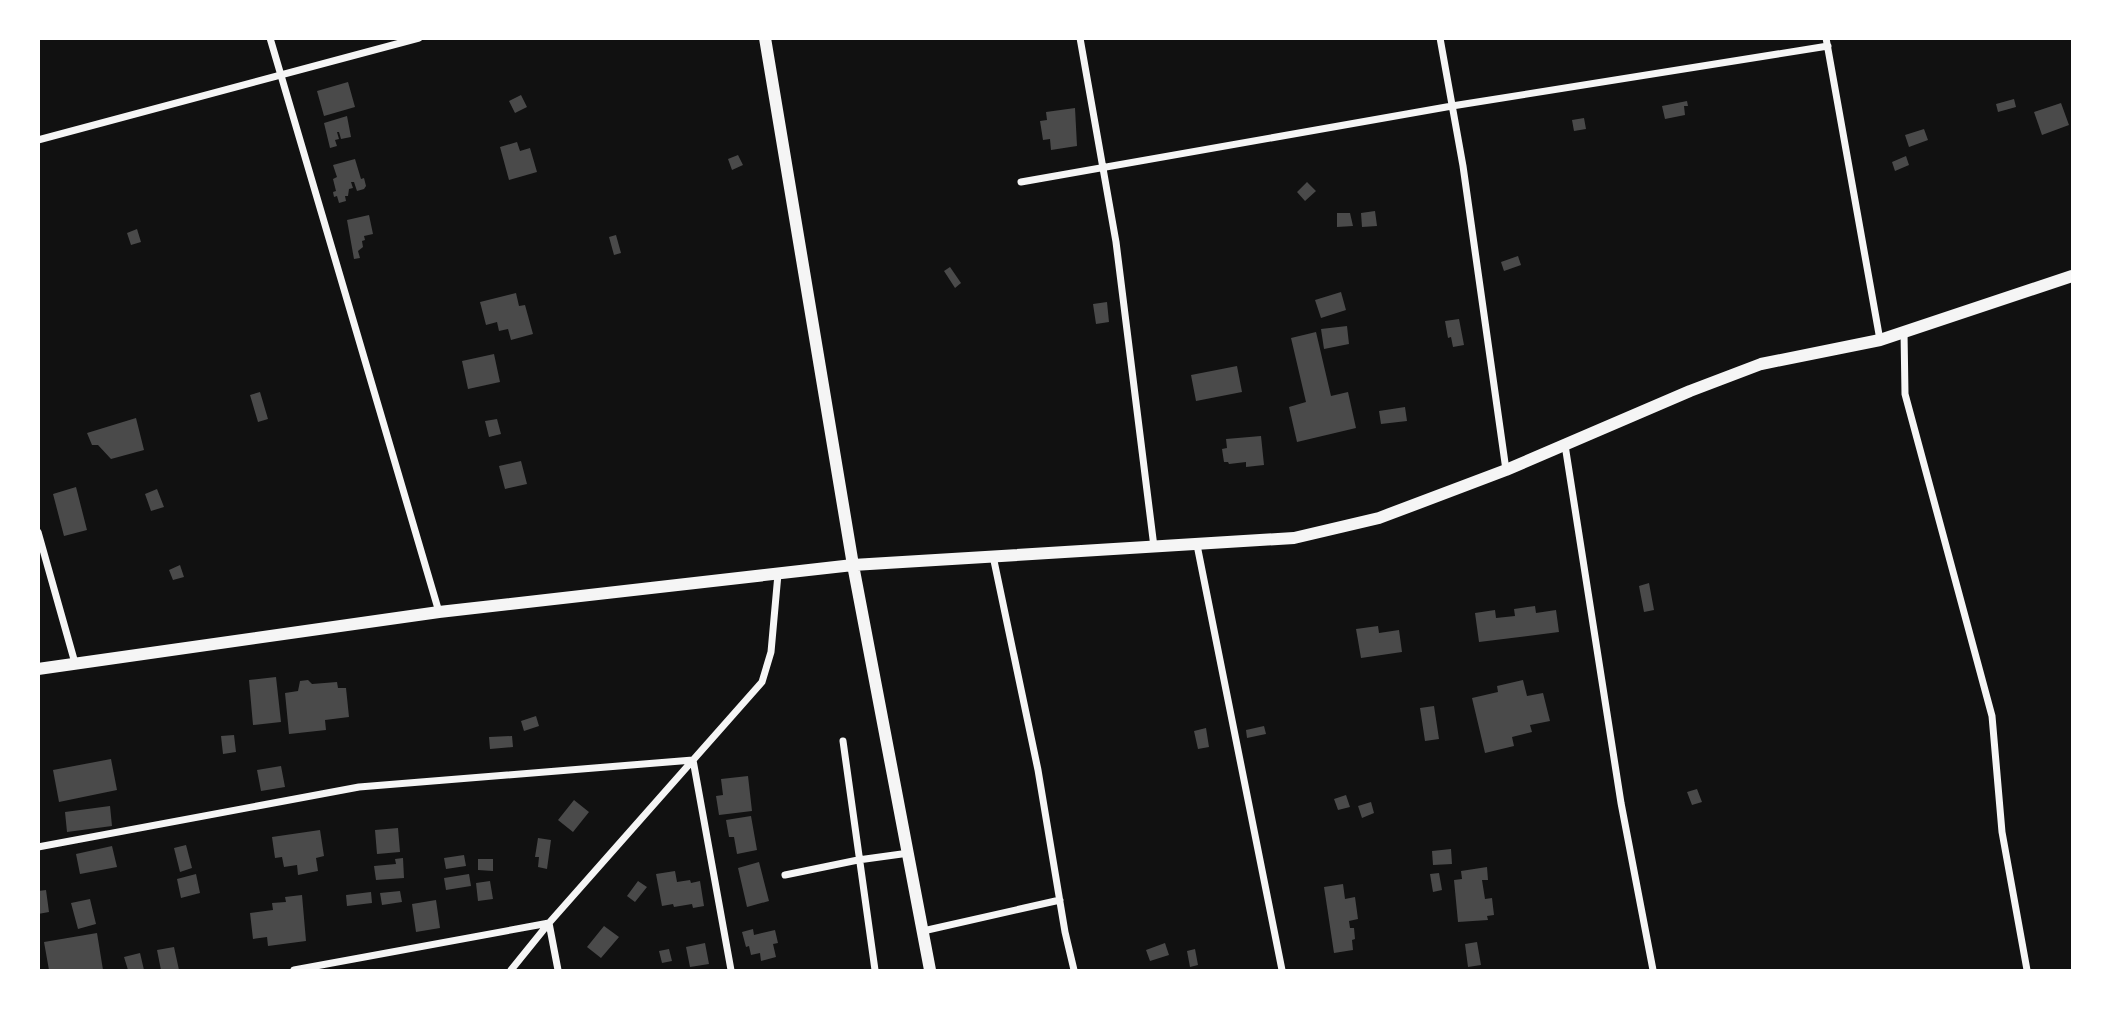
<svg xmlns="http://www.w3.org/2000/svg" width="2111" height="1009" font-family="Manrope,sans-serif">
<style>
.building{fill:#4a4a4a}
.lines{fill:none;stroke-linecap:round;stroke-linejoin:round}
.minor{stroke:#f5f5f5;stroke-width:7}
.tertiary{stroke:#f5f5f5;stroke-width:12}
</style>
<rect width="100%" height="100%" fill="#111"/>
<path class="building" d="M348,82L355,107L324,116L317,91Z
M521,95L527,107L515,113L509,101Z
M2014,99L2016,107L1998,112L1996,104Z
M1687,101L1688,106H1684L1685,115L1665,119L1662,106Z
M2061,103L2069,125L2042,135L2034,112Z
M1075,108L1077,146L1051,150L1050,139L1043,140L1040,121L1047,120L1046,112Z
M347,116L351,137L341,139L339,132H337L339,139L335,140L337,146L330,148L324,123Z
M1584,118L1586,129L1574,131L1572,120Z
M1924,129L1928,140L1909,147L1905,135Z
M517,142L520,151L530,148L537,172L509,180L500,147Z
M738,155L743,165L732,170L728,159Z
M1906,156L1909,165L1895,171L1892,162Z
M355,159L361,179L364,178L366,186L364,189L357,191L354,182H351L353,188L349,189L348,196H345L346,201L339,203L337,196L334,197L333,192L336,191L333,179L337,177L333,165Z
M1307,182L1316,191L1305,201L1297,192Z
M1375,211L1377,226L1362,227L1361,213Z
M1337,213H1350L1353,226L1337,227Z
M369,215L373,234L364,236L365,240L362,241L363,247L358,251L360,258L354,259L347,220Z
M137,229L141,242L131,245L127,233Z
M616,235L621,253L614,255L609,237Z
M1518,256L1521,265L1504,271L1501,262Z
M950,267L961,283L955,288L944,271Z
M1341,292L1346,310L1321,318L1315,300Z
M516,293L519,306L525,305L533,334L511,340L508,329L499,331L497,322L486,325L480,302Z
M1107,302L1109,322L1096,324L1093,304Z
M1459,319L1464,345L1453,347L1451,337L1448,338L1445,321Z
M1347,326L1349,344L1324,349L1321,329Z
M1316,332L1331,396L1348,392L1356,428L1297,442L1289,407L1306,402L1291,338Z
M494,354L500,382L468,389L462,361Z
M1237,366L1242,392L1196,401L1191,375Z
M260,392L268,419L258,422L250,395Z
M1405,407L1407,421L1381,424L1379,411Z
M136,418L144,450L111,459L98,445H92L87,433Z
M497,419L501,434L489,437L485,421Z
M1261,436L1264,465L1246,467V462L1229,464L1228,462H1224L1222,449L1227,448L1226,439Z
M521,461L527,484L505,489L499,466Z
M76,487L87,530L64,536L53,494Z
M157,489L164,507L151,511L145,494Z
M180,565L184,577L173,580L169,570Z
M1649,583L1654,610L1644,612L1639,586Z
M1535,606L1536,613L1556,610L1559,632L1479,642L1475,613L1495,610L1496,618L1515,616L1514,609Z
M1378,626L1379,633L1399,630L1402,652L1361,658L1356,629Z
M276,677L281,722L253,725L249,680Z
M308,680L312,684L337,682L338,688H346L349,717L325,720L326,730L289,734L285,693L298,691L300,681Z
M1523,680L1527,696L1543,693L1550,721L1530,725L1532,732L1512,737L1514,746L1485,753L1472,698L1498,692L1497,686Z
M1434,706L1439,739L1425,741L1420,708Z
M536,716L539,726L524,731L521,721Z
M1264,726L1266,734L1247,738L1246,730Z
M1206,728L1209,747L1198,749L1194,731Z
M234,735L236,752L223,754L221,736Z
M512,736L513,747L490,749L489,737Z
M111,759L117,790L59,802L53,770Z
M281,766L285,787L261,791L257,770Z
M748,776L752,811L719,815L716,796L723,795L721,779Z
M1697,789L1702,802L1692,805L1687,792Z
M1346,795L1350,807L1338,810L1334,799Z
M574,800L589,812L573,832L558,820Z
M1371,802L1374,813L1362,818L1358,806Z
M110,806L112,826L67,832L65,812Z
M751,816L757,850L737,854L734,837H729L726,820Z
M398,828L400,852L377,854L375,830Z
M320,830L324,856L316,858L318,871L298,875L297,865L284,867L282,857L275,858L272,837Z
M538,838L551,840L547,869L538,867L539,857H535Z
M186,845L192,868L180,872L174,848Z
M112,846L117,867L80,874L76,854Z
M1451,849L1452,864L1433,865L1432,851Z
M464,855L466,866L446,869L444,858Z
M403,858L404,878L376,880L374,866L396,864L395,859Z
M478,859H493V871L478,870Z
M759,862L769,901L747,907L738,868Z
M1487,867L1488,880H1482L1485,899L1492,898L1494,915L1487,916L1488,920L1458,922L1454,880L1462,879L1461,871Z
M675,871L677,882L690,880L691,883L700,881L704,906L693,908L692,904L674,907L673,904L662,906L656,874Z
M1439,873L1442,890L1433,892L1430,874Z
M196,874L200,893L181,898L177,879Z
M469,874L471,886L446,890L444,878Z
M490,881L493,899L478,901L476,883Z
M638,881L647,887L635,902L627,896Z
M1343,884L1345,899L1355,897L1358,919L1349,921L1350,928H1354L1355,939L1352,940L1353,950L1334,953L1324,887Z
M46,890L49,912L38,914V891Z
M400,891L402,902L382,905L380,893Z
M371,892L372,903L347,906L346,895Z
M302,895L306,941L268,946L267,937L253,939L250,913L273,910L272,903L286,902L285,897Z
M90,899L96,924L78,929L71,903Z
M436,900L440,928L416,932L412,904Z
M604,926L619,937L601,958L587,947Z
M753,929L754,935L775,930L778,943L773,944L776,957L761,961L760,953L751,955L749,946L746,947L742,932Z
M97,933L103,970H49L44,942Z
M1477,942L1481,965L1468,967L1465,944Z
M705,943L709,964L690,967L686,947Z
M1165,943L1169,955L1150,961L1146,950Z
M174,947L179,970H161L157,950Z
M669,949L672,961L662,963L659,951Z
M1195,949L1198,965L1190,967L1187,951Z
M140,953L144,970H128L124,957Z"/>
<g class="lines">
<path class="minor" d="M270,38L439,612
M1080,38L1116,242L1154,547
M1440,38L1463,166L1506,470
M1826,38L1880,340
M38,140L419,38
M1021,182L1452,106L1828,46
M1904,332L1905,394L1992,716L2002,832L2027,970
M1565,445L1621,803L1653,970
M38,532L75,663
M1197,545L1282,970
M993,556L1038,770L1065,932L1074,970
M843,741L875,970
M38,847L359,787L693,760L731,970
M785,875L858,860L909,853
M923,931L1060,900
M294,970L549,923L558,970
M511,970L549,923L762,682L771,652L778,574"/>
<path class="tertiary" d="M765,38L853,565L930,970
M38,669L439,612L853,565L1294,538L1379,518L1506,470L1690,391L1761,364L1880,340L2072,276"/>
</g>
<rect width="2111" height="1009" fill="none" stroke="#ffffff" stroke-width="80"/>
</svg>
